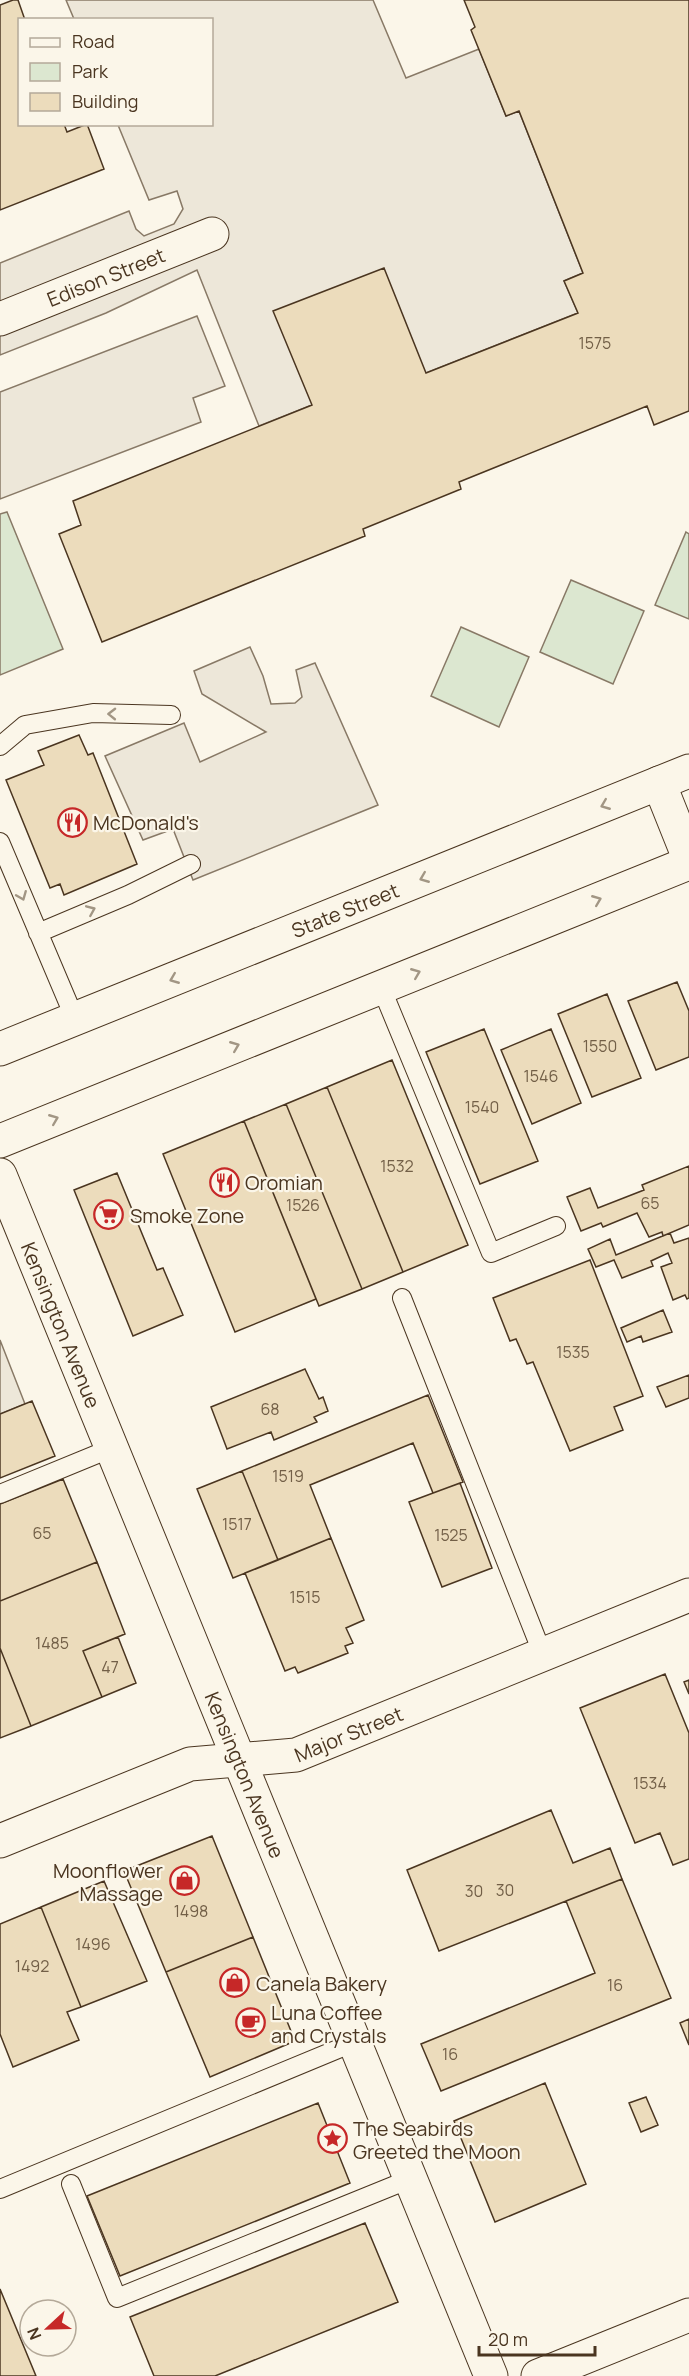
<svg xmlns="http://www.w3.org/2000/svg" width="689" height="2376" font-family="Manrope,sans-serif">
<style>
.green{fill:#dce7d0;stroke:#887966;stroke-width:1.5}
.parking{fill:#ede7d9;stroke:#887966;stroke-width:1.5}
.building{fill:#ecdcbc;stroke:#4a3520;stroke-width:1.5}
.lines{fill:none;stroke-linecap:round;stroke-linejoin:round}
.service-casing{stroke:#4a3520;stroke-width:20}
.minor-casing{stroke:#4a3520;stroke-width:35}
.tertiary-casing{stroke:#4a3520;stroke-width:35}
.primary-casing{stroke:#4a3520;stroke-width:35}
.service{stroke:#fbf6e9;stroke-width:18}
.minor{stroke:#fbf6e9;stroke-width:33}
.tertiary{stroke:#fbf6e9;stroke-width:33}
.primary{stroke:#fbf6e9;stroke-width:33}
.oneway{stroke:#a29684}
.labels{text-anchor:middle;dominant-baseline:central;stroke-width:4.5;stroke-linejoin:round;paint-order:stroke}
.number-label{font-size:16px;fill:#725f47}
.street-label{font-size:20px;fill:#4a3520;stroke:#fbf6e9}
.poi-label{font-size:20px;fill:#4a3520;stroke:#fbf6e9;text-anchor:start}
</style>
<rect width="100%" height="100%" fill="#fbf6e9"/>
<path class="green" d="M7,512L63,649L0,675V514Z
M686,532L689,534V619L655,605Z
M571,580L644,611L613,684L540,652Z
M461,627L529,657L499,727L431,696Z"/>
<path class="parking" d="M66,0H373L406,78L479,49L506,116L519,111L583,273L564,281L578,313L426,373L312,405L259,426L197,270L106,313L0,355V263L129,211L136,229L144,236L174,224L183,209L177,191L149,200L118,125L212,124V20L74,19Z
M197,316L225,386L193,398L201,422L0,499V392Z
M250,647L263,676L271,704L295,703L302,697L296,670L315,663L378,805L193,880L173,829L143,840L105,756L184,723L200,762L266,732L202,694L194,671Z
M0,1340L25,1404L0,1414Z"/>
<path class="building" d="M13,0H18L25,20H20V124H64L67,132L87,124L104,169L0,210V5Z
M464,0H689V411L654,425L647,406L459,482L461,489L363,529L365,536L102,642L59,534L81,525L73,501L312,405L273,311L384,268L426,373L578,313L564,281L583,273L519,111L506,116L471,30L475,27Z
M79,735L88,755L93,753L137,864L64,895L60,884L50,888L6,780L44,765L38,751Z
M677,982L689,1011V1057L656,1070L628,1001Z
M607,994L641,1078L592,1097L558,1014Z
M484,1029L538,1161L480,1184L426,1052Z
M551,1029L581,1103L532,1124L501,1050Z
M392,1060L468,1245L403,1272L327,1087Z
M327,1087L403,1272L362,1289L286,1104Z
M286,1104L362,1289L319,1306L244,1121Z
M244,1121L316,1299L235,1332L163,1154Z
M689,1166V1225L663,1236L662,1232L649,1237L637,1213L603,1227L601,1223L581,1231L567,1197L590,1188L598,1208L644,1190L642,1185Z
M117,1173L157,1270L163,1268L183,1315L133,1336L74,1190Z
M670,1233L674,1243L689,1238V1298L687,1299L685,1295L673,1300L661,1267L672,1263L668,1253L651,1261L653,1266L622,1278L614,1260L596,1267L588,1249L610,1239L616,1255Z
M590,1260L643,1396L614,1407L623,1430L570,1451L533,1362L527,1364L516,1339L510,1341L493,1298Z
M663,1310L672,1332L643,1342L641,1336L627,1342L621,1328Z
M305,1369L319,1399L323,1397L328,1411L314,1417L317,1422L274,1440L271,1432L227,1449L211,1407Z
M689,1375V1398L666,1407L657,1387Z
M428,1395L463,1482L433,1493L413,1443L310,1485L331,1538L278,1560L242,1471Z
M32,1401L55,1456L0,1478V1414Z
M242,1471L278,1560L233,1578L197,1489Z
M63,1479L97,1562L0,1601V1504Z
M460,1483L492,1568L442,1587L409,1502Z
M331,1538L364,1620L346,1628L353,1643L345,1646L348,1653L298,1673L295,1667L285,1671L245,1573Z
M97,1562L125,1634L83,1651L102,1697L31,1726L0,1648V1601Z
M118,1637L136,1683L102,1697L83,1651Z
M0,1648L31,1726L0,1738Z
M665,1674L689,1733V1859L673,1865L660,1833L635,1843L580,1708Z
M689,1680V1694L684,1682Z
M551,1810L573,1863L610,1848L622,1879L439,1951L407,1870Z
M212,1836L253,1937L166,1972L124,1871Z
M622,1879L671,1998L441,2091L421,2044L595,1973L566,1901Z
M104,1881L147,1981L81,2007L41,1907Z
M41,1907L81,2007L67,2012L79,2040L13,2067L0,2034V1924Z
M253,1937L295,2041L210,2077L166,1972Z
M689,2019V2045L680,2023Z
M545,2083L586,2184L495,2222L454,2121Z
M646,2097L658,2125L641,2132L629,2103Z
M318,2103L350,2183L120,2276L87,2196Z
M365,2223L398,2302L215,2376H154L130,2317Z
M0,2289L36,2376H0Z"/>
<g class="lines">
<defs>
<path id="service" d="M0,746L25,725L93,713L171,715
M0,842L75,1019
M38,933L128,895L191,864
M381,987L491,1253L556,1226
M402,1298L543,1655
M0,1494L112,1448
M71,2184L117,2298L410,2179
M0,2189L355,2042"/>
<g id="minor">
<path id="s1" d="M0,319L212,234"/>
<path d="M659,783L689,858"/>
<path id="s2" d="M0,1175L491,2376"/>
<path id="s3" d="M0,1841L190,1764L296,1755L689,1595"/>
</g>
<path id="tertiary" d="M538,2376L689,2315"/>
<g id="primary">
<path id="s4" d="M0,1049L689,771"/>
<path d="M0,1141L689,863"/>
</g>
</defs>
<use href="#service" class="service-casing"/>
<use href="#minor" class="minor-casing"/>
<use href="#tertiary" class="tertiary-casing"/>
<use href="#primary" class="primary-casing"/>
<use href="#service" class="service"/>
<use href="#minor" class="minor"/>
<use href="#tertiary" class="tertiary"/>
<use href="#primary" class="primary"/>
</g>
<defs><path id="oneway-chevron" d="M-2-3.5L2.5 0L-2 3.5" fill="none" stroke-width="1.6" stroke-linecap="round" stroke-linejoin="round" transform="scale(1.5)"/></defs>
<g class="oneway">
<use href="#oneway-chevron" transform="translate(112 714) rotate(-179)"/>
<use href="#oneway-chevron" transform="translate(605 805) rotate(158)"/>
<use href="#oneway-chevron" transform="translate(424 878) rotate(158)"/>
<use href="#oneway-chevron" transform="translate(22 896) rotate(68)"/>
<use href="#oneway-chevron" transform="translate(597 900) rotate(-22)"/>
<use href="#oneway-chevron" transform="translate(91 910) rotate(-23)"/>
<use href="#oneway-chevron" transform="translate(416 973) rotate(-22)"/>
<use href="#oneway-chevron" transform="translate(174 979) rotate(158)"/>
<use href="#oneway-chevron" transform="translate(235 1046) rotate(-22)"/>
<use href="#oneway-chevron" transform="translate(54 1119) rotate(-22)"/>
</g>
<defs>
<symbol id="restaurant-ring" viewBox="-11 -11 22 22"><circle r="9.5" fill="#fbf6e9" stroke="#c62828" stroke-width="1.5"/><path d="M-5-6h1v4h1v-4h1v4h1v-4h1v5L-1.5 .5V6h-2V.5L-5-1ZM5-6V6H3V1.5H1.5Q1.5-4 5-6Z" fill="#c62828"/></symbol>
<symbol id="supermarket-ring" viewBox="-11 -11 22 22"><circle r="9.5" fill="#fbf6e9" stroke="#c62828" stroke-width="1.5"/><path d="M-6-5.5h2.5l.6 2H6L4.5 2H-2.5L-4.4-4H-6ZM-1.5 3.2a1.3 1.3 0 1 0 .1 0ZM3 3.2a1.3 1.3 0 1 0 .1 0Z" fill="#c62828"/></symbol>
<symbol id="shop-ring" viewBox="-11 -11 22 22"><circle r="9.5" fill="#fbf6e9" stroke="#c62828" stroke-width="1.5"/><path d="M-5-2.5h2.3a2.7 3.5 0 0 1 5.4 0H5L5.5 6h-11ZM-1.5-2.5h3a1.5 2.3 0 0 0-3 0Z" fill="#c62828"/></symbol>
<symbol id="cafe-ring" viewBox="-11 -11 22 22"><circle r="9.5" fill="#fbf6e9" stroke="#c62828" stroke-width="1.5"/><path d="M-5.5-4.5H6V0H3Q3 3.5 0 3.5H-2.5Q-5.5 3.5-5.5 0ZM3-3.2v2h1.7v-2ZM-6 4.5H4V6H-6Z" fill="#c62828"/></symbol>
<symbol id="sight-ring" viewBox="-11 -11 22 22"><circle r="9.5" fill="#fbf6e9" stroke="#c62828" stroke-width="1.5"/><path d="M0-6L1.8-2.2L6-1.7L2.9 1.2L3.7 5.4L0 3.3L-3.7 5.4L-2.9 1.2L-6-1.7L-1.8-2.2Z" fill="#c62828"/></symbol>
</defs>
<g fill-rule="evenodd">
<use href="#restaurant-ring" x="56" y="806" width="33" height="33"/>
<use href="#restaurant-ring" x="208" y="1166" width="33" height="33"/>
<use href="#supermarket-ring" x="92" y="1198" width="33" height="33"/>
<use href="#shop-ring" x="168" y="1864" width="33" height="33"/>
<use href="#shop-ring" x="218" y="1966" width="33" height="33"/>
<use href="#cafe-ring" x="234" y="2006" width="33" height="33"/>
<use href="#sight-ring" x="316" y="2122" width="33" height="33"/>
</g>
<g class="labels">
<g class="number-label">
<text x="595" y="343">1575</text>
<text x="600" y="1046">1550</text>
<text x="541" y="1076">1546</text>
<text x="482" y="1107">1540</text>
<text x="397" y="1166">1532</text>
<text x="650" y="1203">65</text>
<text x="303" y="1205">1526</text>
<text x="573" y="1352">1535</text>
<text x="270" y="1409">68</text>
<text x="288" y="1476">1519</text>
<text x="237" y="1524">1517</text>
<text x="42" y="1533">65</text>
<text x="451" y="1535">1525</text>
<text x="305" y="1597">1515</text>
<text x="52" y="1643">1485</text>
<text x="110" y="1667">47</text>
<text x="650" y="1783">1534</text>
<text x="505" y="1890">30</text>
<text x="474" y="1891">30</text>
<text x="191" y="1911">1498</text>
<text x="93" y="1944">1496</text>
<text x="32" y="1966">1492</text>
<text x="615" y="1985">16</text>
<text x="450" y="2054">16</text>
</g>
<g class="street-label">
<text stroke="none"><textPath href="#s1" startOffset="114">Edison Street</textPath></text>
<text stroke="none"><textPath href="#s4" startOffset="372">State Street</textPath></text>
<text stroke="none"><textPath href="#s2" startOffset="162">Kensington Avenue</textPath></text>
<text stroke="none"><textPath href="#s3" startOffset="368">Major Street</textPath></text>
<text stroke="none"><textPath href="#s2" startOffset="648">Kensington Avenue</textPath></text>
</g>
<g class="poi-label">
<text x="93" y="822">McDonald's</text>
<text x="245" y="1182">Oromian</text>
<text x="130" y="1215">Smoke Zone</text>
<text x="163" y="1870" text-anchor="end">Moonflower<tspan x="163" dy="23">Massage</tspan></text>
<text x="256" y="1983">Canela Bakery</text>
<text x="271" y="2012">Luna Coffee<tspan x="271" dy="23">and Crystals</tspan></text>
<text x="353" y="2128">The Seabirds<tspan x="353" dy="23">Greeted the Moon</tspan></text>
</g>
</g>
<rect x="18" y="18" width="195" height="108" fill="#fbf6e9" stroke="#b4a999" stroke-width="1.5"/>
<rect x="30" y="38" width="30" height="9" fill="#fbf6e9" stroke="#b4a999" stroke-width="1.5"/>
<text x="72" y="48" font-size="18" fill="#4a3520">Road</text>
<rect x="30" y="63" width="30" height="18" fill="#dce7d0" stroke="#b4a999" stroke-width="1.5"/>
<text x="72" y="78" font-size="18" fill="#4a3520">Park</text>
<rect x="30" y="93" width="30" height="18" fill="#ecdcbc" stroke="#b4a999" stroke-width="1.5"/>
<text x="72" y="108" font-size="18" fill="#4a3520">Building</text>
<g transform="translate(48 2328) rotate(248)"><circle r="28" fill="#fbf6e9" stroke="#b4a999" stroke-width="1.5"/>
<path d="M0-4.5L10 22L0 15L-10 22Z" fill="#c62828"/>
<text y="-9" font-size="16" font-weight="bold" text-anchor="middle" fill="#4a3520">N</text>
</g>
<path d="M479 2346v9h116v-9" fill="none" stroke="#4a3520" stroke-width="3"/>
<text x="488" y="2346" font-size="18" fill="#4a3520" stroke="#fbf6e9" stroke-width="4.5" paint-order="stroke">20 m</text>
</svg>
